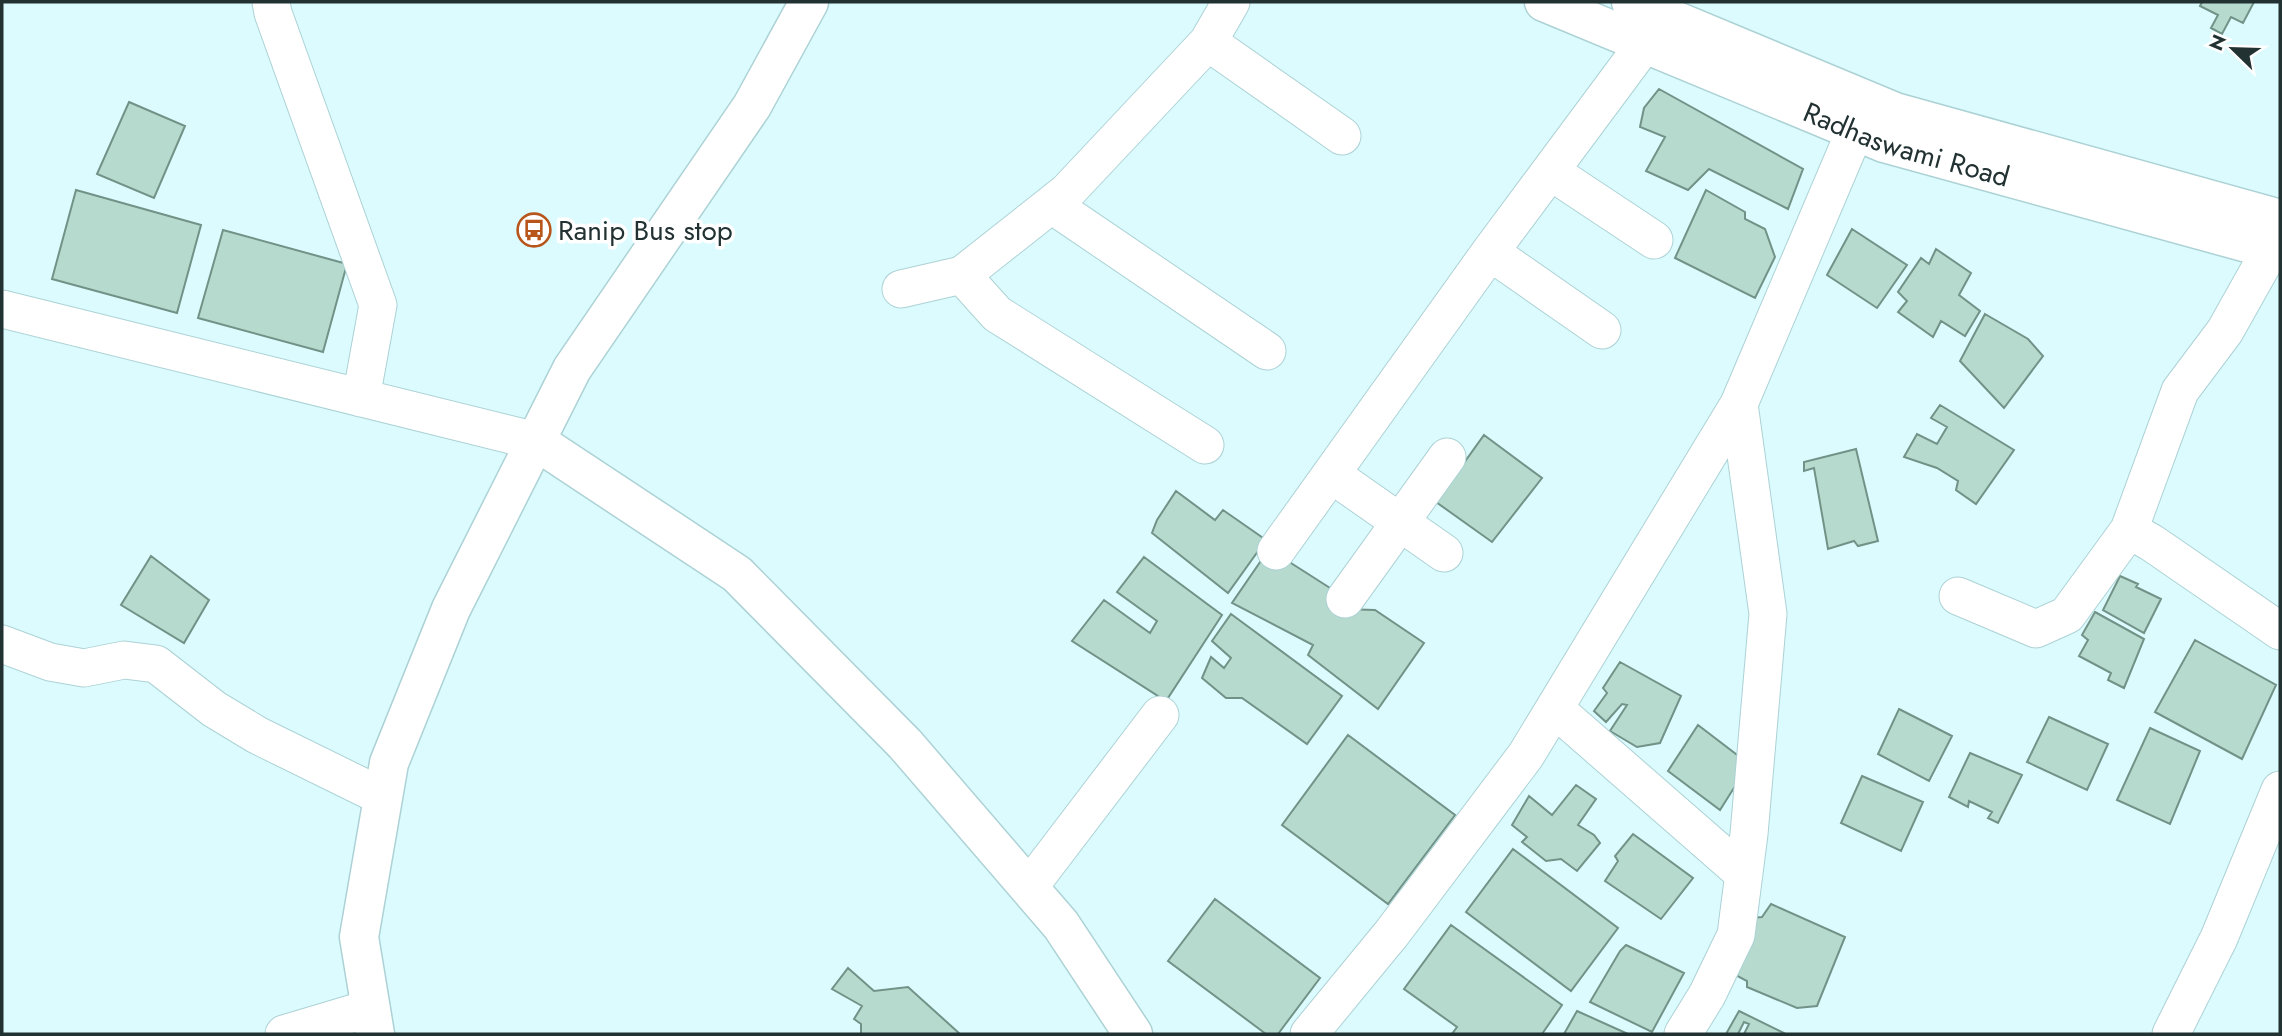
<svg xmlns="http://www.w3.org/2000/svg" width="2282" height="1036" font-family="Jost,sans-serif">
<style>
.building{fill:#b7dace;stroke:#719287;stroke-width:2}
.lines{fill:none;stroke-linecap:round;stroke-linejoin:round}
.minor-casing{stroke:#acd2d5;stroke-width:39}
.tertiary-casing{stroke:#acd2d5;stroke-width:41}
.minor{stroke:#fff;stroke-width:37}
.tertiary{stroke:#fff;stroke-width:38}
.labels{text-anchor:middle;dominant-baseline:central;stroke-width:7;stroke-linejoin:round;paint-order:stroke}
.street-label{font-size:28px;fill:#223132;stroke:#fff}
.poi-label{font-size:28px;fill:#223132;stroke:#fff;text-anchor:start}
</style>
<rect width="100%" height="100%" fill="#dcfbfe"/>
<path class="building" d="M2202,2H2254L2243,23L2231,17L2222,34L2211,28L2218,15L2200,6Z
M1659,89L1803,169L1788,209L1709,169L1688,190L1646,171L1665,137L1640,127L1644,108Z
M129,102L185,126L154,198L97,174Z
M76,190L201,225L177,313L52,279Z
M1706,190L1745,212V219L1765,229L1775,257L1755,298L1675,258Z
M1852,229L1907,265L1877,308L1827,275Z
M223,230L347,264L323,352L198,318Z
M1936,249L1971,273L1959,295L1980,311L1965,336L1941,321L1933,337L1898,312L1907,301L1898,292L1921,258L1929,264Z
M1985,314L2028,339L2043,356L2004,408L1960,361Z
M1940,405L2014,450L1976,504L1956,490L1958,481L1937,468L1904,457L1917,434L1937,444L1947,427L1931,418Z
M1484,435L1542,478L1492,542L1436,502Z
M1856,449L1878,541L1858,546L1854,541L1828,549L1814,468L1804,471V462Z
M1176,491L1215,520L1223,510L1266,540L1228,593L1152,533L1157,520Z
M1269,549L1341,595L1342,609L1375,610L1424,643L1378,709L1308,655L1313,645L1232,603Z
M151,556L209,600L184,643L121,605Z
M1144,557L1222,615L1166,701L1072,641L1104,600L1150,633L1157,621L1117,592Z
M2120,576L2138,584L2136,587L2161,599L2144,633L2103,610Z
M2095,612L2144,639L2124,688L2108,680L2111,673L2079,656L2088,640L2082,635Z
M1231,614L1342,696L1307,744L1242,698H1226L1202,678L1211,657L1224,668L1231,658L1212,641Z
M2195,640L2276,685L2242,759L2155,712Z
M1620,662L1681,696L1660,743L1637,747L1610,731L1627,705L1622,704L1606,722L1594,711L1607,693L1603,688Z
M1899,709L1952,736L1929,781L1878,754Z
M2049,717L2108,744L2087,790L2027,762Z
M1698,725L1749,764L1720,810L1668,771Z
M2150,728L2200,751L2170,824L2117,800Z
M1348,735L1455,815L1388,904L1282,825Z
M1970,753L2022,775L1998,823L1988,818L1992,812L1969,801L1968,807L1949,797Z
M1862,776L1923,802L1901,851L1841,823Z
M1576,785L1596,799L1578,825L1594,835L1600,843L1577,871L1561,859L1546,861L1522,842L1527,837L1512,825L1529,796L1552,815Z
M1633,834L1693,878L1661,919L1605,881L1618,861L1615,856Z
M1513,849L1618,928L1571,991L1466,912Z
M1215,899L1320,978L1278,1034H1266L1168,961Z
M1771,904L1845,937L1817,1006L1797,1008L1747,987V981L1730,972L1752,918L1762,917Z
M1451,925L1562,1005L1542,1034H1452L1457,1027L1404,989Z
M1626,945L1684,973L1652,1032L1590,1002L1620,951Z
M848,968L874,991L908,987L960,1034H861V1024L854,1019L862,1006L832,989Z
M1577,1011L1628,1034H1564Z
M1739,1011L1784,1033L1783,1034H1744L1749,1024L1744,1022L1738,1034H1726Z"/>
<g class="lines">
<defs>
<path id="minor" d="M271,2L273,13L378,305L361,398
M1208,42L1342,136
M1550,171L1654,240
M1052,205L1267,351
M2271,249L2225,331L2180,391L2129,530L2152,543L2280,631
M1490,252L1602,330
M962,275L997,314L1205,445
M901,289L962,275L1067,192L1208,42L1231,2
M2,309L536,441
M1331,474L1444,553
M1276,551L1490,252L1646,42
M1958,596L2036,629L2067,615L2129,530
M1345,599L1447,457
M2,644L50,662L84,668L124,660L156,664L214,709L257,735L383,797
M1555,709L1744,874
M1029,887L1160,715
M284,1034L371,1008
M1309,1034L1392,933L1526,755L1739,404
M1683,1034L1707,995L1736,935L1749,834L1768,614L1739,404L1855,131
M2171,1034L2219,938L2280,790"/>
<g id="tertiary">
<path id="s1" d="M1544,2L1884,143L2280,252"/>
<path d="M1631,2L1895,112L2280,219"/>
<path d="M536,441L737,574L905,744L1061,925L1133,1034"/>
<path d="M375,1034L359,937L389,763L451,609L572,369L752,106L809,2"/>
</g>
</defs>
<use href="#minor" class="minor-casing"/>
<use href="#tertiary" class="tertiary-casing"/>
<use href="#minor" class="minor"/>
<use href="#tertiary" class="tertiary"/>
</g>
<defs>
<symbol id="bus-ring" viewBox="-11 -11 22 22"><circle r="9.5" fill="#fff" stroke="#b7551b" stroke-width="1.5"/><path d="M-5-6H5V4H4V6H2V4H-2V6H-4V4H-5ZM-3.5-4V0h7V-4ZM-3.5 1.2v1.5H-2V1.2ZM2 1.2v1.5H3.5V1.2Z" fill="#b7551b"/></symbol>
</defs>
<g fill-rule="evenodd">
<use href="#bus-ring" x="515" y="211" width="38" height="38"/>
</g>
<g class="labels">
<g class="street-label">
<text stroke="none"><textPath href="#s1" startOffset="390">Radhaswami Road</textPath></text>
</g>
<g class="poi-label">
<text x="558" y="230">Ranip Bus stop</text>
</g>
</g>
<rect width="2282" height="1036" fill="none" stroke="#223132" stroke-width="7"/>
<g transform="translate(2233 49) rotate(293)" stroke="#ffffff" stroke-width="5" paint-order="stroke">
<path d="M0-5L12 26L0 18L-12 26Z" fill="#223132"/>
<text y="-10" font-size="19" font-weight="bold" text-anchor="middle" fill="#223132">N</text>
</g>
</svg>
